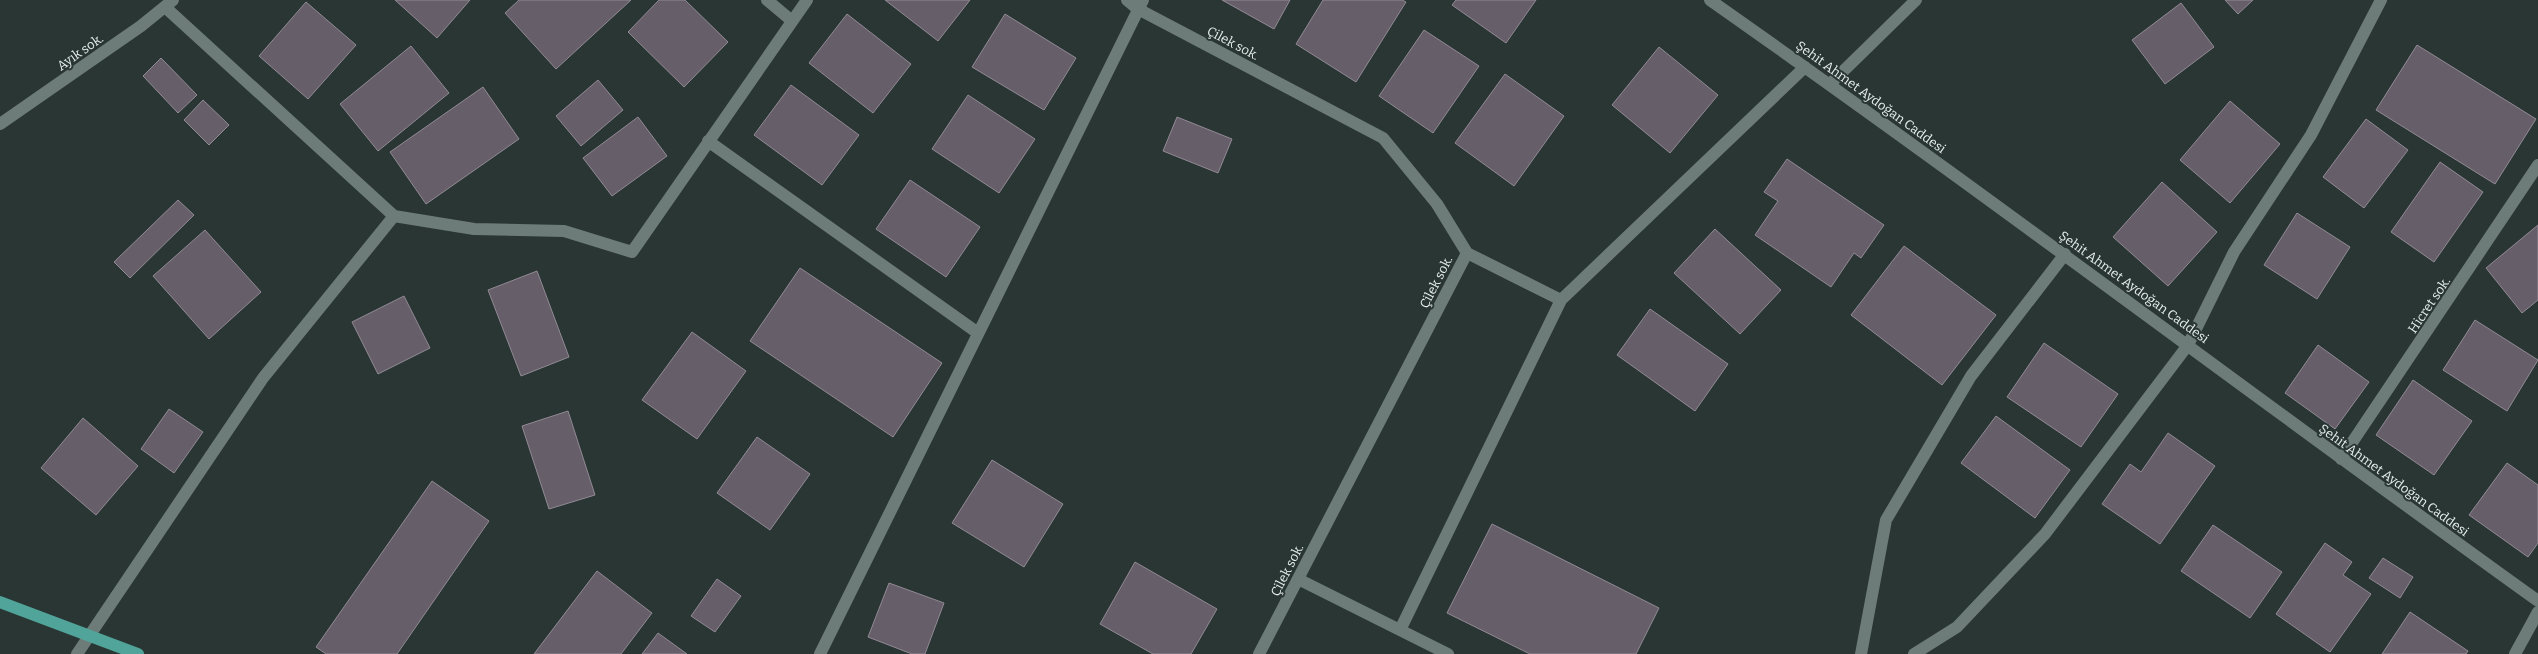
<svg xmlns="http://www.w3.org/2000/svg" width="2538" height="654" font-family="Bitter,serif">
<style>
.building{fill:#665f69;stroke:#928a95}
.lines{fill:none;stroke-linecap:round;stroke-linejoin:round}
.minor{stroke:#6e7c79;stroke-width:12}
.major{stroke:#51a499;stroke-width:12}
.labels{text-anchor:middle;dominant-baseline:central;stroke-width:4;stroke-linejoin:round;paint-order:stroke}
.street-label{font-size:13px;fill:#e7efed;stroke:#293634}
</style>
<rect width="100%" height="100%" fill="#293634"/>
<path class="building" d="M395,0H470L437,38Z
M519,0H631L556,69L505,13Z
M659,0H685L728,42L684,87L628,32Z
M885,0H970L938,41Z
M1222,0H1290L1274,29Z
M1323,0H1402L1406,2L1356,82L1296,44Z
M1456,0H1536L1506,43L1452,5Z
M2225,0H2253L2238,14Z
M306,2L356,45L308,99L259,56Z
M2181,3L2214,47L2165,84L2132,40Z
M847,14L911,64L873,113L809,63Z
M1005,14L1076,58L1044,110L972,67Z
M1424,30L1479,66L1433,133L1379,96Z
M2417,45L2536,119L2495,184L2376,110Z
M411,46L449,93L378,151L340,104Z
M1659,47L1718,95L1670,153L1612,105Z
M161,58L197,95L178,113L143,76Z
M1505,74L1564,116L1514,186L1455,143Z
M598,80L623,110L581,146L556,116Z
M791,85L859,135L822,185L754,135Z
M483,87L519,139L426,204L390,152Z
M968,95L1035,139L999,193L932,149Z
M203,100L229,125L209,145L184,120Z
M2230,101L2280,144L2230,203L2180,160Z
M638,117L667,156L612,196L583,158Z
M1177,117L1232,139L1218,173L1163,151Z
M2366,119L2408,150L2364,208L2323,177Z
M1787,159L1884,225L1861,258L1854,253L1831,287L1755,235L1778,201L1764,192Z
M2440,162L2483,192L2434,262L2391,232Z
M910,180L980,227L946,277L876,229Z
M2162,182L2217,232L2168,286L2113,237Z
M178,200L194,215L130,278L114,262Z
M2297,213L2350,247L2317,299L2264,265Z
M2538,225V300L2522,313L2486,268Z
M1715,229L1781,290L1740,334L1674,273Z
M205,230L261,292L209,339L153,276Z
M1904,246L1996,315L1942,385L1851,315Z
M800,268L942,363L893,437L750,341Z
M537,271L569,357L521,376L488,290Z
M404,296L430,348L378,374L352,322Z
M1650,309L1728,364L1695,411L1617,355Z
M2475,320L2538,360L2507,411L2443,370Z
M692,332L746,371L697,439L642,400Z
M2044,343L2118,394L2081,447L2007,397Z
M2318,345L2369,382L2335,429L2285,393Z
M2413,380L2472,421L2434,475L2376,435Z
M169,409L203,432L174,473L141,449Z
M568,411L595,495L549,509L522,426Z
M1996,416L2070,470L2035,518L1961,463Z
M83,418L138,466L96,515L41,468Z
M2168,433L2215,466L2160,544L2102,504L2130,464L2141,472Z
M757,437L810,474L770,530L717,493Z
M992,460L1063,504L1024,567L952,523Z
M2507,463L2538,485V543L2528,557L2469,515Z
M432,481L489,521L397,654H326L316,647Z
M1492,524L1659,608L1636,654H1530L1447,613Z
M2213,525L2282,572L2250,618L2181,571Z
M2325,543L2352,562L2343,575L2371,594L2330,652L2276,614Z
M2383,558L2413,577L2400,598L2369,578Z
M1135,562L1217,609L1191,654H1153L1100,624Z
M597,571L652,613L621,654H534Z
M717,579L741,596L715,632L691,616Z
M889,583L944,603L925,654H912L868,637Z
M2410,612L2468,651L2466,654H2382Z
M658,633L687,654H642Z"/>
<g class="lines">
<path class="minor" d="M767,0L792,21
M1127,0L1138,9L1383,138L1437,204L1467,253L1259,654
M1710,0C1989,196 2261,402 2538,601
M165,7L394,216
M1830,84L1916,0
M0,124L141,26L173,0
M708,141L978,333
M1561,300L1805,67
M2341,459L2538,165
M1298,579L1448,654
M1400,630L1561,300L1467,253
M77,654L263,378L394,216L474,229L564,231L632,252L807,0
M820,654L1143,0
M1861,654L1886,520L1971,376L2065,254
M1914,654L1957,627L2045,534L2188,345L2234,252L2311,135L2381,0
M2515,654L2538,612"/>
<path class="major" d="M0,602L138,654"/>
</g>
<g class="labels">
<g class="street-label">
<text transform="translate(1233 43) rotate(28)">Çilek sok.</text>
<text transform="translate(80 52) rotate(-35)">Ayık sok.</text>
<text transform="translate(1871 97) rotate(36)">Şehit Ahmet Aydoğan Caddesi</text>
<text transform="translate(1436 282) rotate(-63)">Çilek sok.</text>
<text transform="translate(2134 287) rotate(36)">Şehit Ahmet Aydoğan Caddesi</text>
<text transform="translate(2429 305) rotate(-56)">Hicret sok.</text>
<text transform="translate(2394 480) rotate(36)">Şehit Ahmet Aydoğan Caddesi</text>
<text transform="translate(1287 570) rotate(-63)">Çilek sok.</text>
</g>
</g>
</svg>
